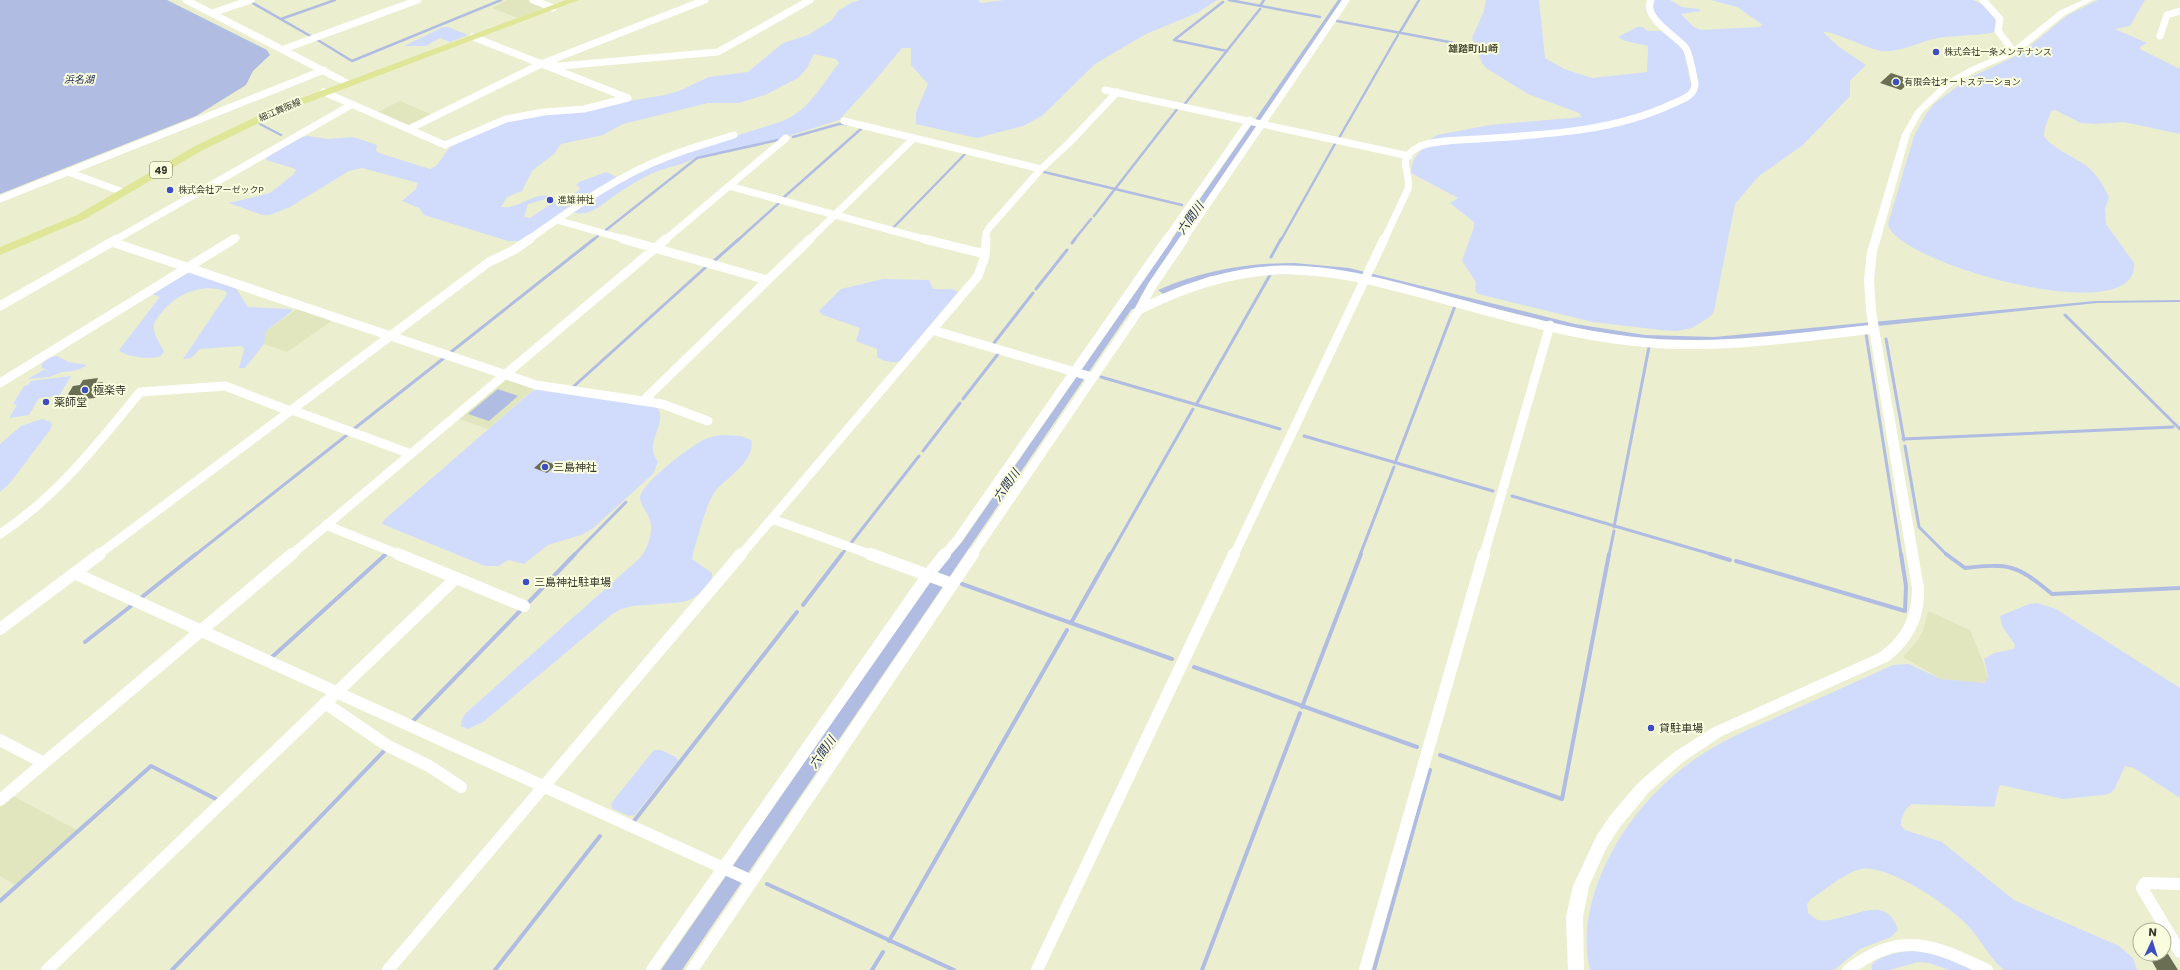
<svg xmlns="http://www.w3.org/2000/svg" width="2180" height="970" font-family="Poppins,'Noto Sans JP',sans-serif">
<style>
.built{fill:#e1e6bf}
.green{fill:#d1dbfc}
.water{fill:#b0bce2}
.lines{fill:none;stroke-linecap:round;stroke-linejoin:round}
.stream-far2{stroke:#b0bce2;stroke-width:2.5}
.stream-far1{stroke:#b0bce2;stroke-width:3}
.stream{stroke:#b0bce2;stroke-width:4}
.building{fill:#6a6e52}
.minor-far2{stroke:#fff;stroke-width:7}
.minor-far1{stroke:#fff;stroke-width:9}
.minor{stroke:#fff;stroke-width:12}
.tertiary{fill:#fff;fill-rule:evenodd}
.primary{fill:#e0e698;fill-rule:evenodd}
.poi-dot{fill:#3e4ec1;stroke:#f9fddd;stroke-width:1.5}
.labels{text-anchor:middle;dominant-baseline:central;stroke-width:4;stroke-linejoin:round;paint-order:stroke}
.far-poi-label{font-size:9px;fill:#393a2e;stroke:#f9fddd;text-anchor:start}
.far-street-label{font-size:9px;fill:#393a2e;stroke:#f9fddd}
.far-neighbourhood-label{font-size:10px;font-weight:bold;fill:#4f5237;stroke:#f9fddd}
.far-water-label{font-size:10px;font-style:italic;fill:#1e2756;stroke:#f9fddd}
.shield{fill:#f9fddd;stroke:#737462;stroke-width:1}
.shield-label{font-size:10px;font-weight:bold;fill:#393a2e}
.poi-label{font-size:11px;fill:#393a2e;stroke:#f9fddd;text-anchor:start}
.water-label{font-size:12px;font-style:italic;fill:#1e2756;stroke:#f9fddd}
</style>
<rect width="100%" height="100%" fill="#ebefd0"/>
<path class="built" d="M507,0H527L545,7L518,18L492,8Z
M400,101L433,115L409,127L376,113Z
M298,308L333,320L287,352L264,344L266,331Z
M508,379L535,388L488,429L459,419L505,380Z
M1928,611L1970,630L1984,664L1988,681L1980,683L1941,679L1903,657L1917,641L1923,631Z
M13,796L77,830L15,885L0,876V806Z"/>
<path class="green" d="M860,0H979V2L982,3L1004,0H1217L1197,13L1146,34L1095,64L1042,116L1023,126L977,138L916,124V112L928,84L911,65V48H902L872,84L839,120L779,139L696,157C684,165 671,166 658,171C645,176 632,184 620,192C606,200 591,219 573,212L625,178L675,155L783,121C809,110 822,85 839,63L836,59L814,54L807,68L798,78L765,95L739,103H708L623,124L603,135L561,144L554,154L532,171L522,191L507,197L501,207C517,210 534,192 549,196L546,199L528,204L524,217L530,218L546,207L578,191L580,188L576,185L579,182L606,172L617,177L519,241H508L424,215L419,208L402,201L416,189L418,183L362,168L349,171L290,207L270,215H262L229,203L270,193L293,175L296,170L293,168L266,160L267,157L302,137L307,136L328,139L353,137L377,145L376,151L379,153L430,169L436,166L450,147L502,122L665,95L679,91L709,77L748,72L783,43L808,35L832,20L839,10L853,2Z
M1486,0H1539L1545,58L1564,69L1592,78L1647,72L1648,46L1625,41L1618,37L1637,27H1643L1647,31H1662L1683,48L1692,89L1688,94L1640,114L1582,129L1428,141L1437,135L1490,125L1582,117L1579,113L1528,94L1486,68L1482,63L1472,38L1484,11Z
M1654,0H1670L1682,7L1699,9L1701,11L1681,14L1694,27L1701,30L1759,27L1763,25L1737,7L1711,0H1973C1988,7 2000,14 1994,32L1991,33C1973,36 1956,35 1938,38C1920,41 1901,53 1881,51C1868,49 1830,30 1823,32L1839,47L1866,65L1850,81V96L1803,145L1759,176L1735,204L1714,311L1711,316L1692,328L1677,331L1661,330L1593,322L1478,294L1475,290L1476,282L1462,261L1474,227V222L1450,203L1458,198L1411,173C1411,161 1418,150 1429,146L1585,131L1693,96L1697,90V84L1688,49L1666,31L1653,10Z
M2098,0H2145L2130,26L2115,29L2147,43L2140,47V49L2180,69V134L2124,122L2095,124L2081,123L2055,110L2051,111C2049,118 2044,128 2044,135C2046,145 2080,160 2088,167C2097,175 2105,187 2109,198L2105,208L2106,224L2134,263C2141,333 1893,262 1888,224L1914,136L1926,114L1934,104L1967,79L2020,54L2068,15Z
M443,27H448L468,35L450,42L440,38L426,46H404Z
M190,272L235,287L248,307L291,309L292,311L266,331L264,344L245,368H239L244,350V348L241,346L200,349L191,358L183,359L227,294L225,291C202,283 177,294 162,312C159,316 155,320 154,325C152,332 160,344 164,351L161,356C153,360 124,357 119,350L160,297L151,294Z
M883,279L929,280L933,289H952L958,292L900,361C893,364 883,361 877,357V349L856,341L860,328L823,315L819,311L841,289Z
M57,356L69,362L87,365C77,373 54,374 42,368V364L48,358Z
M43,370L62,372L49,377L28,379Z
M71,376L59,396L39,398L29,415L9,418L17,405L13,404L24,386L28,385L31,381Z
M538,389L657,407C667,419 651,437 653,450C653,454 656,458 658,462L653,474L592,529L581,535L548,545L524,564L509,560L498,566H485L382,524L385,519L531,392Z
M42,419L51,422L52,425L50,430L10,483L0,492V444L21,426Z
M721,435L741,436L751,440C756,460 729,476 717,489C706,502 699,535 693,553L692,559L712,573C714,587 695,599 683,602L633,606L621,609L611,615L483,722L468,729L461,726L462,719L466,713L640,558C649,546 655,529 648,515C645,510 640,503 640,498C641,483 690,447 703,440C709,437 715,436 721,435Z
M2037,603L2056,609L2180,688V798L2134,768L2125,766L2115,788L2111,793L2103,795L2063,799L2001,785L1999,787L1994,807L1912,804L1906,809L1901,820V825L1905,830L1942,842L2014,900L2119,946L2133,958L2137,970H2004C1989,958 1982,941 1969,927C1952,907 1888,864 1861,869C1846,872 1825,890 1811,899L1807,904L1808,913C1811,915 1815,919 1818,920C1846,925 1885,888 1898,930L1891,937L1860,949L1834,970H1590C1582,935 1589,902 1603,870C1628,814 1671,769 1725,741C1745,730 1766,722 1786,713C1822,697 1858,681 1893,665L1909,664L1941,679L1985,683L1988,677L1984,659L1994,653L2014,649L2015,645L2002,626L2000,616L2029,604Z
M654,750H661L676,757L678,761L635,815L629,816L613,809L611,804L613,801Z
M1912,951C1934,952 1953,961 1972,970H1949L1929,963L1918,962L1890,970H1872L1871,966C1879,955 1899,952 1912,951Z"/>
<path class="water" d="M0,0H167L267,50L270,55L253,71L246,85L196,116L0,194Z
M1338,0H1343L1141,296L1137,307L1131,310L682,970H661L933,576L962,542Z
M1295,263L1349,268L1575,324L1645,335L1714,337L2095,301L2180,300V302L2097,303L1734,341L1647,340L1574,328L1348,273L1211,276L1163,294L1158,290C1202,271 1246,263 1295,263Z
M498,389L518,396L489,421L468,414Z"/>
<g class="lines">
<path class="stream-far2" d="M1229,0L1320,17
M251,2L312,37
M1223,2L1174,40L1227,51
M1260,6L1264,0
M281,19L335,0
M1337,21L1460,44
M1400,32L1419,0
M316,39L352,61L501,0
M1184,105L1260,9
M260,124L281,135
M793,137L839,124H847
M1339,138L1398,35
M1044,172L1182,205
M783,198L862,128
M1094,216L1178,108
M893,228L966,153
M606,230L697,158L778,140
M593,240L598,236
M738,240L779,203
M1074,240L1091,219
M1281,240L1336,142"/>
<path class="stream-far1" d="M1072,243L1075,239
M1271,257L1281,239
M714,261L739,239
M1036,289L1067,250
M2065,315L2180,429
M1866,334L1901,555
M1886,339L1904,440
M994,343L1033,293
M451,352L594,239
M1101,377L1280,429
M573,387L706,267
M963,399L998,354
M1196,405L1270,275
M355,428L444,358
M1304,436L1493,491
M1903,439L2173,427
M1905,446L1919,527L1947,555
M923,451L960,403
M1395,463L1455,306
M1512,496L1714,555
M1614,527L1649,347
M851,543L919,456
M195,555L347,435
M574,555L626,502
M841,555L846,549
M1110,555L1193,409
M1360,555L1394,467
M1609,555L1614,531"/>
<path class="stream" d="M1710,554L1730,560
M1946,554L1965,568C2010,563 2017,565 2052,594L2180,588
M1736,561L1905,611L1906,586L1901,554
M962,584L1172,659
M142,597L196,554
M529,602L575,554
M803,605L842,554
M1071,623L1110,554
M85,642L131,606
M272,657L385,555
M1194,667L1417,747
M1302,707L1361,554
M413,721L520,611
M1440,755L1562,799L1609,554
M634,821L797,612
M767,884L954,970
M0,901L151,766L220,801
M889,941L1067,630
M172,970L384,751
M495,970L600,836
M872,970L883,952
M1202,970L1300,713
M1374,970L1430,770"/>
</g>
<path class="building" d="M1891,73L1912,80L1901,90L1880,83Z
M98,378L96,383L103,382L95,398L64,401L73,386L80,385L83,380Z
M543,460L556,465L547,473L534,468Z
M2148,954H2168L2178,970H2157Z"/>
<g class="lines">
<path class="minor-far2" d="M186,0L347,83
M533,0L553,8
M1983,0L2000,19L1998,31L2014,52
M212,13L251,0
M2160,36L2167,15L2180,11
M473,37L628,98
M284,49L418,0
M544,64L560,66L718,52L810,0
M1105,90L1409,156
M324,92L445,145L506,119L544,112L584,109L628,98
M844,121L1041,169
M409,129L541,64L705,0
M68,172L123,192
M729,186L927,240
M0,199L324,70
M557,220L627,240
M115,240L351,105
M233,240L236,238
M528,240C572,209 617,176 667,157C689,148 712,142 734,135
M665,240L786,138
M809,240L914,138
M986,240V233L989,228L1041,169L1069,143L1117,92
M1166,240L1250,120
M1183,240L1346,0
M1384,240L1408,189C1412,169 1393,161 1420,146C1441,139 1472,140 1493,138C1554,134 1617,130 1672,104C1683,99 1695,96 1695,83C1693,75 1690,53 1685,47C1676,36 1642,17 1651,0"/>
<path class="minor-far1" d="M623,239L767,280
M924,239L985,254
M112,242L536,385L662,404L708,421
M0,306L117,239
M1139,310C1184,287 1232,271 1283,270C1330,269 1375,281 1420,293C1489,311 1559,333 1630,341C1711,351 1793,338 1874,329
M932,330L1092,377
M0,383L234,239
M643,401L810,239
M292,410L411,454
M772,519L872,555
M326,525L400,555
M0,534C56,497 98,444 140,392L225,386L290,411
M98,555L489,262L514,250L530,239
M291,555L666,239
M741,555L978,276L985,256L986,239
M944,555L957,540L1167,239
M972,555L1139,310L1152,286L1184,239
M1234,555L1384,239
M1484,555L1550,325"/>
<path class="minor" d="M398,554L524,606
M870,554L952,584
M74,573L752,881
M0,629L100,554
M325,703L388,746L429,766L461,787
M0,740L44,763
M0,800L292,554
M2180,884L2145,883L2142,888L2180,952
M47,970L456,578
M388,970L741,554
M652,970L928,575L945,554
M692,970L973,554
M1037,970L1234,554
M1365,970L1484,554
M1848,970C1901,930 1932,944 1987,970"/>
<path class="tertiary" d="M2083,0H2093L2065,15L2017,54L1977,71L1951,86L1922,113L1910,134L1877,252L1874,280L1876,311L1924,588C1925,619 1913,642 1889,661L1722,736L1683,762L1649,792L1620,827L1607,847L1589,886L1583,917L1584,970H1568L1566,917L1573,886L1596,837L1609,817L1638,783L1673,753L1712,728L1879,653C1902,636 1912,617 1912,588L1866,311L1864,280L1867,252L1902,134L1916,110L1945,82L1971,67L2011,50L2059,11Z"/>
<path class="primary" d="M566,0H579L280,113L203,150L85,219L0,255V247L77,215L195,146L272,109Z"/>
</g>
<g class="poi-dot">
<circle cx="1936" cy="52" r="4"/>
<circle cx="1896" cy="82" r="4"/>
<circle cx="170" cy="190" r="4"/>
<circle cx="550" cy="200" r="4"/>
<circle cx="85" cy="390" r="4"/>
<circle cx="46" cy="402" r="4"/>
<circle cx="545" cy="467" r="4"/>
<circle cx="526" cy="582" r="4"/>
<circle cx="1651" cy="728" r="4"/>
</g>
<g class="labels">
<g class="far-poi-label">
<text x="1944" y="52">株式会社一条メンテナンス</text>
<text x="1904" y="82">有限会社オートステーション</text>
<text x="178" y="190">株式会社アーゼックP</text>
<text x="558" y="200">進雄神社</text>
</g>
<g class="far-street-label">
<text transform="translate(280 110) rotate(-23)">細江舞阪線</text>
</g>
<g class="far-neighbourhood-label">
<text x="1473" y="48">雄踏町山崎</text>
</g>
<g class="far-water-label">
<text x="79" y="79">浜名湖</text>
</g>
<rect class="shield" x="150" y="162" width="22" height="16" rx="3"/>
<g class="shield-label">
<text x="161" y="170">49</text>
</g>
<g class="poi-label">
<text x="93" y="390">極楽寺</text>
<text x="54" y="402">薬師堂</text>
<text x="553" y="467">三島神社</text>
<text x="534" y="582">三島神社駐車場</text>
<text x="1659" y="728">貸駐車場</text>
</g>
<g class="water-label">
<text transform="translate(1190 218) rotate(-55)">六間川</text>
<text transform="translate(1006 485) rotate(-55)">六間川</text>
<text transform="translate(822 752) rotate(-55)">六間川</text>
</g>
</g>
<g transform="translate(2152 942) rotate(4)"><circle r="19" fill="#f9fddd" stroke="#acaf97"/>
<path d="M0-3L7 15L0 10L-7 15Z" fill="#3e4ec1"/>
<text y="-6" font-size="11" font-weight="bold" text-anchor="middle" fill="#393a2e">N</text>
</g>
</svg>
